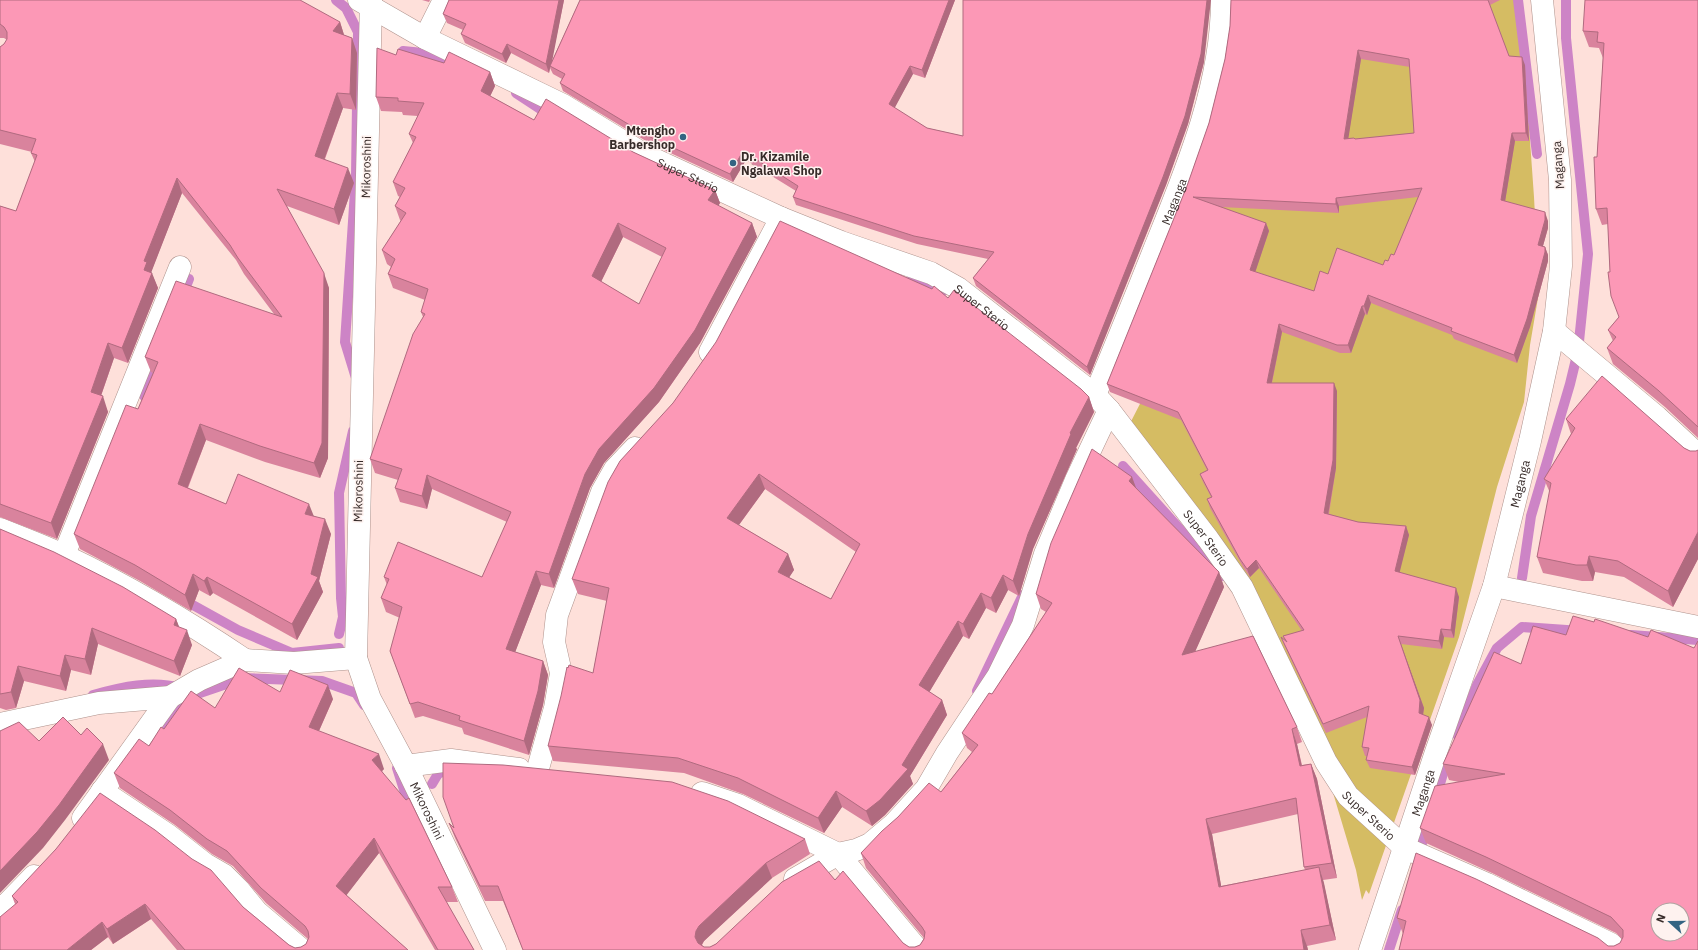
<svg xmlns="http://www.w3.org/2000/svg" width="1698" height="950" font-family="'IBM Plex Sans',sans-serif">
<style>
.green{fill:#d5bc63}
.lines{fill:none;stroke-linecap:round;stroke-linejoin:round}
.stream{stroke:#cd84c6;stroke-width:10}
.minor-casing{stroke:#ae928c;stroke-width:23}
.path{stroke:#ae9793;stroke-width:2.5;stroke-dasharray:1 3;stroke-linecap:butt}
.minor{stroke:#fff;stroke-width:22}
.wall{fill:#d9839d;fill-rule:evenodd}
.shaded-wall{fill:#b06a7f}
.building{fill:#fc98b6;stroke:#b06a7f;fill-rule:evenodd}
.poi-dot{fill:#336482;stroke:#fef2ef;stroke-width:1.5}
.labels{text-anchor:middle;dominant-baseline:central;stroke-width:3;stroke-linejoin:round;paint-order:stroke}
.poi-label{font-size:12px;font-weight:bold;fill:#372b29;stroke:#fef2ef;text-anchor:end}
.street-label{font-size:12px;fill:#372b29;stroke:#fef2ef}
</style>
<rect width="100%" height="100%" fill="#fee0da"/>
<path class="green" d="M1249,0H1520L1534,197L1539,292L1530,345L1524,402L1497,487L1459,637L1369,894L1366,890L1362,900L1356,870L1331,786L1258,623L1121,441L1144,396Z"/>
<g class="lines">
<path class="stream" d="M336,0L346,8L358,32L356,176L345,342L356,378
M1518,0L1537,154
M403,51L423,53L452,61
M516,93L551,116
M912,276L943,291
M182,297L189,279
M144,396L158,361
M1123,466L1222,576
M1522,578L1531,516L1570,384L1578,351L1588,254L1566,38V0
M182,599L238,630L292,653L339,648
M339,634L343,617L341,598L339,493L353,431
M1631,635L1698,640
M977,691L1023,595
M93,695C122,687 152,680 181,688
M1457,735L1477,685L1497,648L1522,627L1581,631
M154,737L184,700L200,693L244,678L322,681L356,693L364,705
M397,768L407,799L414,811
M432,784L438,774L452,767
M1436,797L1448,757
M1418,857L1427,826
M1389,950L1402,910"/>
<defs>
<g id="minor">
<path id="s1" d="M359,0L425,38L563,105L645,155L781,218L841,242L931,273L958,288L1095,395L1109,410L1208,539L1242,587L1326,762L1348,796L1405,848L1487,884L1611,944L1617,950"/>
<path id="s2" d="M371,0L356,658L370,699L406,766L495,950"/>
<path d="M425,38L444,0"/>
<path d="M1554,331L1657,417L1698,455"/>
<path d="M710,352L781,218"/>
<path id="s3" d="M1095,395C1115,347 1135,298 1154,250C1186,171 1222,86 1222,0"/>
<path d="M0,529C22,538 44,546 65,556C128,586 187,621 245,660"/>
<path d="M64,555L180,267"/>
<path d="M1494,586L1698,627"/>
<path d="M0,724L99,703L170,697L199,680L245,660L294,663L356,658"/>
<path d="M406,766L451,760L519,769"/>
<path d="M537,772L555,708L561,673L554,642L557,615L602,492L615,469L635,448"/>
<path d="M102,791L168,835L205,864L224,875L239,890L257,912L302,950"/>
<path d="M702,793L738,805L838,854L918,950"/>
<path d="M83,818L170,697"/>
<path d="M795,879L838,854L856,850L870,844L894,824L926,789L947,753L998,676L1023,625L1045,554L1076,480L1109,410"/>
<path d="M0,911L34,876"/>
<path id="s4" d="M1370,950L1436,752L1494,586L1530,441L1554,331L1561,266L1560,180L1542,0"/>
</g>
</defs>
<use href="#minor" class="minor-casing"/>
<path class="path" d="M749,172L754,162"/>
<use href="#minor" class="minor"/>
</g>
<path class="wall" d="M0,0L340,22L344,35L352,38L357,53L356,110L343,108L325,159L354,183L339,225L287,206L329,288L328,458L320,478L265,462L206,440L188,488L226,504L314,516L331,534L319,581L323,592L297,640L213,593L210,596L199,590L191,611L140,581L80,549L74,534L138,409L153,373L151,372L145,357L274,314L244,274L236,260L182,193L151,272L158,288L128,363L114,358L101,396L108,412L57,539L0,517V206L16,211L35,162L31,153L32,152L0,144V47L4,44L7,40L4,38H0Z
M422,0H430L429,2Z
M449,0H564L551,63L580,0H955L925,78L913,74L894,108L927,128L963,136L1204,62L1188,124L1166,185L1090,375L976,286L973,278L988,259L917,244L796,205L793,197L796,191L746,160L733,182L651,144L563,91L560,83L562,79L553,74L550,68L549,73L511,53L506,63L465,43L461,34L463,30L447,23L443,14Z
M1231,0H1500L1490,5L1509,56L1525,65L1529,141H1515L1505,201L1548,221V228L1543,246L1545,247L1548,255V261L1530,327L1517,363L1454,339L1452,335L1371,303L1367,315L1365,314L1351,353H1340L1282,332L1272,383L1337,391L1336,468L1329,514L1358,522L1406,526L1409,535L1399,572L1459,597L1454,638L1444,637L1442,649L1401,644L1424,708L1423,715L1432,725L1415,775L1370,768L1366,760L1367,756H1365L1362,747L1367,717L1326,733L1284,645L1281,637L1285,640L1283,636L1302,631L1259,568L1250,577L1243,567L1210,508L1207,499L1211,497L1203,482L1200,474L1207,470L1181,420L1110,392L1107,384L1187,186L1209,123L1225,59L1230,26ZM1361,59L1410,67L1414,133L1355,139L1348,138ZM1418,197L1394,255L1388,261L1383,265L1328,274L1314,291L1255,272L1269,231L1266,223L1220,207L1339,213V206Z
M1698,0V438L1665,407L1613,364L1607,348L1613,341L1608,330L1619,317L1610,272L1608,224L1602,225L1596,209L1597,157L1603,58L1599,48L1589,47L1583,31Z
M396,55L444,63L490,72L495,86L490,96L534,120L633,152L715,190L720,203L718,206L752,223L757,237L700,343L659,402L604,463L590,488L554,588L541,585L515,652L543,661L548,675L543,705L529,755L464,734L462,728L423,716L415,718L390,651L400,618L386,612L381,598L387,585L384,577H482L507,522L432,489L427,509L400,502L395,488L398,480L375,473L370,459L423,317L421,312L425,300L393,288L388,274L391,267L387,264L382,250L401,221L400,220L395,206L400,197L398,196L393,182L413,143L409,134L418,116L403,115L402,112L381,111L376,97ZM623,237L662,257L639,304L601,282Z
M948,298L1089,397L1094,412L1076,448L1077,449L1033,549L1019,596L1008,590L996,613L986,608L969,639L963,636L929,692L942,700L947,715L910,776L913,784L885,815L872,826L842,807L824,833L743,794L684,773L553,761L548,746L593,673L607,601L578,594L572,579ZM765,489L856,552L831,599L789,577L794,570L788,554L739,525Z
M1566,419L1684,448L1690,451H1696L1698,450V559L1673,607L1624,577L1595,572L1593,581H1582L1543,573L1537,557L1550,493L1544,479L1571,434Z
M1132,477L1136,489L1219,572L1224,587L1195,651L1297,727L1302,742L1297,744L1302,765L1311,764L1317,779L1337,878L1323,880L1336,940L1307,946L1308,950H523L503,901H485L455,838L449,823L454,828L805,839L810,854L772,878L704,941L702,945L704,947H710L835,880L903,943L909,947H915L920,945L924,938L866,868L861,853L941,792L972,752L967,748L962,733L992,694L1046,612L1041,609L1036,594ZM1298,814L1304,867L1305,870L1221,886L1212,834Z
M0,529L176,619L179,627L192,645L180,676L98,644L91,675L71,670L66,691L24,681L16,708L6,710L0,708Z
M1566,635L1648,637L1694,648L1698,950H1399L1403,934L1397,918L1608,946H1614L1620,943L1622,939L1616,933L1492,873L1426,843L1420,828L1459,782L1449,780L1443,764L1521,664Z
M280,692L333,699L319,731L384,769L382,771L452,887L458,902H446L474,950H435L379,853L346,895L408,950H177L151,919L113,944L108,937L91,950H0L15,904L12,896L243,907L289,945L295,948L301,947L306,944L308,939L266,903L233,866L212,854L175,825L120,788L114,773L149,746L164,729L215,708Z"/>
<path class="shaded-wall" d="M559,0H564L551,67L550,66V68L549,73L546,64Z
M949,0H955L925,78L922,70Z
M1207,0H1211L1204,62L1188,124L1166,185L1090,375L1087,367Z
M340,22L345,38L333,31Z
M352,38L357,53L356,110L350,94Z
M507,44L511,53L506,63L502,54Z
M1358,50L1361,59L1347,147L1344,139Z
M1522,57L1525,65L1529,141L1526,133Z
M910,66L913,74L892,113L889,104Z
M490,72L495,86L486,105L481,91Z
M337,93L343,108L320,171L315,156Z
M1512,133L1515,141L1504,208L1501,200Z
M743,151L746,160L733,182L730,174Z
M348,168L354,183L339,225L334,209Z
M177,178L182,193L151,273H152L158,288L128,363L122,348L144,270V261Z
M715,190L720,203L713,214L708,200Z
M1336,198L1339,206V213L1336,204Z
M1545,212L1548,221V228L1541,253L1538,245Z
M618,223L623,237L597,290L592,276Z
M752,223L757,237L700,343L659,402L604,463L590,488L554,588L549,574L585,474L599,449Z
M1266,223L1269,231L1253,279L1250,270Z
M1545,247L1548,255V261L1530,327L1517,363L1514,355Z
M324,273L329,288L328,458L320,478L314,463Z
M1368,295L1371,303L1367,315L1364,306Z
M1362,306L1365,314L1351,353L1348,345Z
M1279,324L1282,332L1270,391L1267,383Z
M108,343L114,358L97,407L91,392Z
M1334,383L1337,391L1336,468L1327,521L1324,513Z
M103,396L108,412L57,539L51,523Z
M1089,397L1094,412L1076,448L1077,449L1033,549L1019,596L1013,581L1028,534L1070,433Z
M200,424L206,440L183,499L178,484Z
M759,474L765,489L733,533L727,518Z
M427,475L432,489L427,509L422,496Z
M1132,477L1138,493L1129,481Z
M309,504L315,519L305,514Z
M325,519L331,534L319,581L323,592L297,640L292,624L311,574Z
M1406,526L1409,535L1398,579L1395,571Z
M1698,532V559L1673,607L1668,591Z
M788,554L794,570L783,587L778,572Z
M1589,556L1595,572L1593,581L1587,565Z
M1256,560L1259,568L1250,577L1247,569Z
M536,571L541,585L511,663L506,649Z
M1219,572L1224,587L1187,670L1182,655Z
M193,574L199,590L191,611L185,595Z
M1003,575L1008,590L996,613L991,598Z
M207,577L213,593L210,596L204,581Z
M1456,588L1459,597L1454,638L1451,630Z
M981,593L986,608L969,639L963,624Z
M176,619L182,634L174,625Z
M958,621L963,636L924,701L919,685Z
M92,628L98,644L91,675L85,659Z
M1441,629L1444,637L1442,649L1439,641Z
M187,630L192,645L180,676L174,661Z
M1398,636L1424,708L1422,722L1419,713Z
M65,655L71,670L66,691L60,676Z
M543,661L548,675L543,705L529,755L524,741Z
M18,666L24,681L16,708L11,692Z
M328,685L333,699L314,742L309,727Z
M942,700L947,715L910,776L913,784L885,815L872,826L866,811L902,765Z
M1429,717L1432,725L1415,775L1412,767Z
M1292,729L1297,744L1305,781L1300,766Z
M103,744L109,760L65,820L43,848L0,893V871Z
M379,754L384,769L378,775L372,760Z
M1311,764L1317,779L1337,878L1332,863Z
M836,791L842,807L824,833L818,818Z
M1206,819L1212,834L1224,902L1219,887Z
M374,838L379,853L342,901L336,886Z
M766,863L772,878L704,941L701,946V950L695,937L696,931L699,926Z
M1319,867L1324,883L1336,940L1330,925Z
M145,904L151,919L113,944L107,929Z
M102,922L108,937L91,950H67Z
M1301,930L1307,946L1308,950H1304Z"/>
<path class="building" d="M0,0H300L340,22L333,31L352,38L350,94L337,93L315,156L348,168L334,209L277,189L324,273L322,443L314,463L260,446L200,424L178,484L226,504L238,474L309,504L305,514L325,519L311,574L318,577L292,624L207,577L204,581L193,574L185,595L135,565L74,534L126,405L138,409L158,362L145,357L176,281L282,317L238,258L230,245L177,178L144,261L147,262L144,270L152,273L122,348L108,343L91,392L103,396L51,523L0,504V206L16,211L37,155L31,153L36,139L0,130V47L4,44L7,39V32L4,27L0,24Z
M449,0H559L546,64L507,44L502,54L461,34L466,24L443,14Z
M580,0H949L922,70L910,66L889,104L927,128L963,136V0H1207L1201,54L1185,116L1163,177L1087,367L973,278L994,252L914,236L793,197L798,186L743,151L730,174L648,136L560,83L565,74L550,66Z
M1231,0H1488L1509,56L1522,57L1526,133H1512L1501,200L1545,212V220L1538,245L1545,247V252L1527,319L1514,355L1451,331L1452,328L1368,295L1364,306H1362L1348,345H1337L1279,324L1267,383H1334L1333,460L1324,513L1358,522L1406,526L1395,571L1456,588L1451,630L1441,629L1439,641L1398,636L1420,700L1419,713L1429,717L1412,767L1366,760L1369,748L1362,747L1369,706L1323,724L1281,637L1287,642L1283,636L1304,630L1256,560L1247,569L1240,559L1207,499L1212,497L1200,474L1208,470L1178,412L1107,384L1187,186L1209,123L1225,59L1230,26ZM1358,50L1409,59L1414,133L1355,139L1354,138L1344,139ZM1422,188L1394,255L1391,254L1388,261L1385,260L1383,265L1337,248L1328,274L1320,271L1314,291L1250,270L1266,223L1193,197L1336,204V198Z
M1585,0H1698V427L1659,391L1607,348L1616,337L1608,330L1619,317L1611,296L1608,272H1610L1607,208L1596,209L1594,157H1597L1604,43L1597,42L1598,32L1583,31Z
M377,48L396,55L398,49L444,63L449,52L490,72L481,91L534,120L546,99L633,152L715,190L708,200L752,223L695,330L654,388L599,449L585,474L549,574L536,571L506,649L543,661L538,691L524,741L459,720L460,716L418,702L410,704L390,651L402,607L381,598L389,579L384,577L398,542L482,577L511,512L427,475L422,496L395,488L402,469L370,459L413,334L425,314L421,312L428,289L388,274L395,259L382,250L406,213L395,206L405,188L393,182L416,137L409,134L424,103L398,101V98L376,97ZM618,223L666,248L639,304L592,276Z
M780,221L932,289L934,286L948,298L954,290L1081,389L1089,397L1070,433L1071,434L1028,534L1013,581L1003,575L991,598L981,593L963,624L958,621L919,685L942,700L902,765L908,769L880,800L866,811L836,791L818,818L738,778L678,758L548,746L561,696L567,667L568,668L569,665L593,673L609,588L572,579L608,482L620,461L673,403L716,342ZM759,474L860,544L831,599L778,572L788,554L727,518Z
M1602,376L1684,448L1690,451H1696L1698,450V532L1668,591L1618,561L1589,556L1587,565H1576L1537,557L1551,483L1544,479L1575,428L1566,419Z
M1092,449L1132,477L1129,481L1219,572L1182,655L1253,636L1297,727L1292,729L1300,766L1311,764L1332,863L1304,867L1296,798L1206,819L1219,887L1319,867L1330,925L1301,930L1304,950H523L498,886H480L449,823L454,828L443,797V763L503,765L672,782L728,801L805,839L766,863L699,926L696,931L695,937L698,943L704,947H710L716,944L782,882L819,861L835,880L843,871L903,943L909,947H915L920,945L924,939L925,932L922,927L861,853L882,831L898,817L929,783L941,792L978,745L962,733L989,693L992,694L1052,603L1036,594L1051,543Z
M0,529L54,552L123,587L176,619L174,625L187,630L174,661L92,628L85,659L65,655L60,676L18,666L11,692L0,694Z
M1573,616L1594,622L1595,619L1648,637L1651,630L1694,648L1698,641V950H1399L1406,921L1397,918L1416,853L1476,879L1598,938L1608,946H1614L1620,943L1623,937V930L1611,917L1486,857L1420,828L1435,786L1505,774L1443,764L1494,652L1521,664L1533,626L1566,635ZM1658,910H1682V934H1658Z
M239,668L280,692L290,670L328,685L309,727L379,754L372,760L406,800L409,798L452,887H438L474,950H438L374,838L336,886L408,950H185L145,904L107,929L102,922L67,950H0V917L18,902L12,896L56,849L100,793L155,830L192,859L211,870L243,907L289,945L295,948L301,947L306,944L309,937L308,931L305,926L261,888L227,851L207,839L170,810L114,773L139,739L149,746L161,727L164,729L191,691L215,708Z
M63,717L81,735L87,728L103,744L59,805L37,832L0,871V731L19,722L39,741Z"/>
<g class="poi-dot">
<circle cx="683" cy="137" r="4"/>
<circle cx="733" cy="163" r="4"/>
</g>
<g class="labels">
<g class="poi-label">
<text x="675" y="130">Mtengho<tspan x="675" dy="14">Barbershop</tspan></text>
<text x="741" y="156" text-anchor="start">Dr. Kizamile<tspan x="741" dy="14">Ngalawa Shop</tspan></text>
</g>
<g class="street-label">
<text transform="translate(1558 165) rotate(-94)">Maganga</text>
<text transform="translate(366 167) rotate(-89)">Mikoroshini</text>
<text stroke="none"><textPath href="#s1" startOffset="373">Super Sterio</textPath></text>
<text stroke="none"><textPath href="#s3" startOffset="209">Maganga</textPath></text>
<text stroke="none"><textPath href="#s1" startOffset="697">Super Sterio</textPath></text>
<text stroke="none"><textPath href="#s4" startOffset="490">Maganga</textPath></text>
<text transform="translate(358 491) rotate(-89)">Mikoroshini</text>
<text stroke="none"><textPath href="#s1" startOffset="1021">Super Sterio</textPath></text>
<text stroke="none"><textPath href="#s4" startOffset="166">Maganga</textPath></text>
<text stroke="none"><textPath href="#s2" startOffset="827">Mikoroshini</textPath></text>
<text stroke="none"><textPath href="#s1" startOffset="1345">Super Sterio</textPath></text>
</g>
</g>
<g transform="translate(1670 922) rotate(291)"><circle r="19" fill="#fef2ef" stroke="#aea2a0"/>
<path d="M0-3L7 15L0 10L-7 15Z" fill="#336482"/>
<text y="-6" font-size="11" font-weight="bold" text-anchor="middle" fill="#372b29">N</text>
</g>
</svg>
